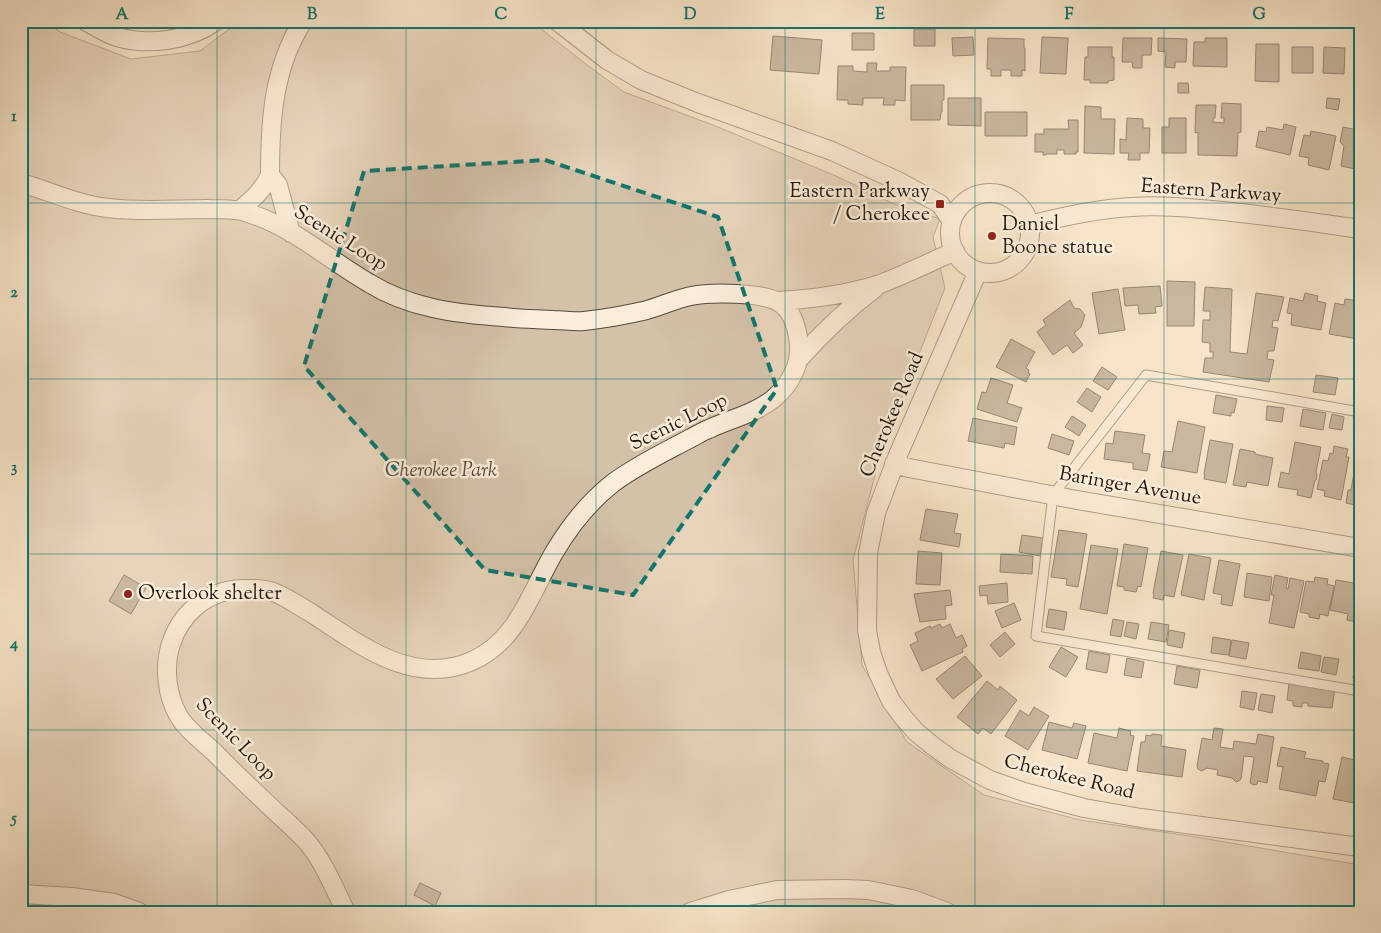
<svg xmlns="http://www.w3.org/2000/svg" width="1381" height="933" font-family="'Sorts Mill Goudy',serif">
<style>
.green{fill:#d3c1a8;stroke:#7a6c5a}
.building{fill:#90826e;stroke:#21180c}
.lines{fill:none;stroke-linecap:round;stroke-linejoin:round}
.lane-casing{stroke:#564b3b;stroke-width:11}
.street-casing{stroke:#564b3b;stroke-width:20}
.lane{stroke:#faeddb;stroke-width:9}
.street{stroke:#faeddb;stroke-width:18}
.marked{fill:none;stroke:#0f766e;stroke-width:4;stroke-dasharray:10 6;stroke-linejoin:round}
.grid{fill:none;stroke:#0f766e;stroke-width:1;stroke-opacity:0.55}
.poi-dot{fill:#8f2418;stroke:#faeddb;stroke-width:2}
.labels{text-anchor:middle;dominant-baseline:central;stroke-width:5;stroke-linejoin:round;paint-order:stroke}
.poi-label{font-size:20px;fill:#21180c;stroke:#faeddb;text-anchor:start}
.street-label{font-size:20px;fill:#21180c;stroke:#faeddb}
.park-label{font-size:20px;font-style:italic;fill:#564b3b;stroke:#faeddb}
.neatline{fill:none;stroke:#0f766e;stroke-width:2}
.grid-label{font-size:16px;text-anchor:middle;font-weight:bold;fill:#0f766e}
</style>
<rect width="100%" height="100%" fill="#f7e4c8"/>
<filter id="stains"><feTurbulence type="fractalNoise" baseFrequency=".004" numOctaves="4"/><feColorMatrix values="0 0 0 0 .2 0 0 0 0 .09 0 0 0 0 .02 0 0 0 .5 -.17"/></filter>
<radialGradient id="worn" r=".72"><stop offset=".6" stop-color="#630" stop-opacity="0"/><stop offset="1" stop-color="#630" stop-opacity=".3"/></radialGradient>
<path class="green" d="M21,21H46L60,32L131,59L200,51L240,21H531L587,65L624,92L713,125L836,176L894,204L940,219L933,237L945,288L882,448L853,560L862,665L907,742L984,795L1080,820L1190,836L1360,865V912H21Z"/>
<path class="building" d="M914,29H935V46H914Z
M852,33H874V50H852Z
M773,36L822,40L819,74L770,70Z
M973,37L974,55L953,56L952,38Z
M1042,37L1068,38L1066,74L1040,73Z
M988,38L1024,39V48H1025V71L1022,70V76H1011V70H1001V76H991V69H987Z
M1123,38H1152L1151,55H1142V68H1133L1132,62H1122Z
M1158,38L1187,39L1186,62H1175V68L1165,67L1166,52L1158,51Z
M1205,38H1227V67L1193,66L1194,42H1205Z
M1256,44H1279V82L1255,81Z
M1088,47H1112V57H1114V80L1108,81V83H1090V80H1084L1085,57H1088Z
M1292,47H1313V73H1292Z
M1324,47L1345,48L1344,74L1323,73Z
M1358,54H1360V81H1358Z
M867,63H877L876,71H890V67H906L905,101L895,100V105H883L884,98H863V105L848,104V100H837L838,66H853V71L867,72Z
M1178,83H1188L1189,93H1178Z
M911,85H944V100H942V112H941L940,120H911Z
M948,98H981V126L948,125Z
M1327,98L1340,99L1338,110L1326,108Z
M1222,103L1241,104V132L1238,133L1237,156L1198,155V132L1195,133L1196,105H1216L1215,118H1213V122L1224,123V118H1221Z
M1085,106L1101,107V119H1115L1114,154L1084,153Z
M985,112H1027V136H985Z
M1127,118L1143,119V128H1150L1149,153H1140V160H1128L1129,153H1120V139L1126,140Z
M1169,118H1186V153H1162V127H1169Z
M1068,120H1078V152H1076V154H1064V150H1057V154H1046V155H1043V152H1035V134H1044V129H1069Z
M1359,122H1360V170L1341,166L1344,146L1340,142L1343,127L1357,130Z
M1284,124L1296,127L1290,155L1256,147L1259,131L1266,132L1267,127L1283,130Z
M1311,131L1336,136L1329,170L1308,165L1309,158L1299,156L1304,135L1310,136Z
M1167,281L1195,282L1194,326H1167Z
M1160,286L1162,306L1155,307L1156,313L1139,314L1138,305L1125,306L1123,288Z
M1205,287L1232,289L1230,352L1247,354L1256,293L1284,297L1278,321L1273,320L1272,327L1278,328L1274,351H1268L1267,359L1274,360L1269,382L1203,372L1205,358H1213V352H1210V343L1202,342L1203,320H1210V311H1203Z
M1118,289L1125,330L1099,334L1092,293Z
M1305,293L1318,296L1317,301L1326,303L1321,330L1291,325L1292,314L1287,313L1290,298L1303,301Z
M1345,299L1360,301V331L1358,339L1329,334L1335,303L1344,305Z
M1070,300L1074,308L1080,309L1085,315L1081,327L1074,333L1083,345L1073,353L1067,345L1053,355L1037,332L1046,325L1043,320Z
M1011,339L1035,352L1026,368L1029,370L1028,372L1030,374L1026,382L996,367Z
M1102,367L1117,377L1108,390L1093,381Z
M1316,375L1338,378L1335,395L1313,392Z
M991,378L1013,385L1007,403L1022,408L1017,422L977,409L982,392L986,393Z
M1087,388L1101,397L1092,412L1077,402Z
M1216,395L1237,399L1234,413L1231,412V416L1213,413Z
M1267,406L1284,408L1282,422L1266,420Z
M1303,409L1326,413L1323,430L1300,426Z
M1332,414L1344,417L1342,430L1329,428Z
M1072,416L1086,425L1079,436L1065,427Z
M973,418L1017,427L1014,445L1005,443L1004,448L968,441Z
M1359,419L1360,420V434H1356Z
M1178,421L1205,427L1197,473L1161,467L1164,451L1172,452Z
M1115,431L1145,435L1142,453L1150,454L1147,471L1133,469V463L1104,459L1106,443L1113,444Z
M1052,434L1074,441L1069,455L1048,448Z
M1210,440L1233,444L1226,483L1204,479L1205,474H1204Z
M1295,442L1321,447L1316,472L1317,475L1316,480H1315L1311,498L1297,495L1298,490L1278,487L1281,472L1289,474Z
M1334,446L1348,449L1346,457H1349L1341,500L1324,496L1325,491L1317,489L1323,460L1328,461L1330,453L1333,454Z
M1240,449L1255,452V454L1273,458L1268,486L1247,482L1246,487L1233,485Z
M1355,467L1360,468V506L1346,503L1348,490H1351Z
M926,509L958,514L954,533L961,534L959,547L920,540Z
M1059,530L1087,534L1078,587L1066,585L1067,579L1051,577Z
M1022,535L1043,538L1040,556L1019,552Z
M1124,544L1148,548L1141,587L1138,586L1136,592L1124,590V587L1117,586Z
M1091,545L1118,549L1107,614L1080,609Z
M918,551L942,553L940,585L916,584Z
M1161,551L1183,555L1174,597L1164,595L1163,600L1153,598L1154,594L1153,593Z
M1001,554L1033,556L1032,574L1000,572Z
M1189,554L1211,558L1204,600L1181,595Z
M1219,560L1240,564L1232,606L1221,604L1222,595L1213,593Z
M1247,573L1272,577L1269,601L1244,597Z
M124,575L146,588L131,614L109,601Z
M1275,575L1288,578L1286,588L1288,589L1290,578L1304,581L1294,628L1269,623L1274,595H1271Z
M1315,577L1328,579L1327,584L1334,586L1328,616L1320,614L1319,619L1309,617V614L1300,612L1306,581L1314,582Z
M1336,580L1360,584V608L1357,622L1347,620L1348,614L1330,610Z
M1007,583L1008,602L988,604L987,595L980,596L979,586Z
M950,590L952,605L945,606L946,619L920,622L914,594Z
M1014,603L1021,620L1002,628L995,611Z
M1049,609L1067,612L1064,630L1046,627Z
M1113,619L1124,621L1121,637L1110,635Z
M1127,622L1139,624L1136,639L1124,636Z
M1151,622L1169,625L1166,642L1148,639Z
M940,624L942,628L950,624L956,638L962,635L967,646L962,649L963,652L922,671L910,645L918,641L915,633L930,626L931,628Z
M1169,630L1185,633L1182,648L1167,645Z
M1005,632L1015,644L1000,657L990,645Z
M1213,637L1231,640L1229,655L1211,653Z
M1232,640L1249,643L1246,659L1229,656Z
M1061,647L1078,657L1066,677L1049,667Z
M1089,651L1110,655L1107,673L1086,669Z
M1301,652L1321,656L1319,671L1298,668Z
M965,656L982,676L953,699L936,679Z
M1324,657L1339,659L1336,675L1321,672Z
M1127,658L1144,662L1141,678L1124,675Z
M1356,661L1360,662V679L1353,678Z
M1177,666L1200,670L1197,688L1174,684Z
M987,681L998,690L1000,686L1001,687L1017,700L991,734L983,728L978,734L957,717Z
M1289,684L1335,689L1332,708L1308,706V703H1302V707L1293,706V701L1287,700Z
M1242,691L1257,693L1254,710L1240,707Z
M1261,694L1275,696L1272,713L1258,710Z
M1034,707L1049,716L1028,750L1005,736L1020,710L1029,716Z
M1049,722L1072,728L1074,723L1086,726L1077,759L1042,750Z
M1119,728L1131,731L1130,735L1134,736L1127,771L1088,763L1094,733L1117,738Z
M1214,728L1223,729L1220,747L1233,749L1234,741L1256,744L1258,734L1274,737L1267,783L1258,781L1257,784L1254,785L1250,783L1254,757L1244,756L1241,779L1237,782L1235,781L1232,778L1217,775L1218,770L1207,768L1202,771L1198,769L1197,766L1202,738L1212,740Z
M1152,734L1162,735L1161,746L1186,750L1182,777L1137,771L1141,742H1145L1146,735L1151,736Z
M1281,747L1306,752L1304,758L1323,761V763L1329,764L1325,782L1319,781L1316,796L1279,789L1283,767L1277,766Z
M1342,757L1355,760L1353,769L1360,770V804L1333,799Z
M420,883L441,893L435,906L414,895Z"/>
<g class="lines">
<defs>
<path id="lane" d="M1360,412L1146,375L1053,495L1036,636L1360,691"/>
<path id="street" d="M85,21C95,26 106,34 117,37C149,46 188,41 216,21
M557,21L607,60L641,80L698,103L832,151L898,181L940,204L951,220
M270,175L278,185L291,233
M21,183C50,191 78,205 108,208C140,212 176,209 208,209C222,210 235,208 248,213C292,226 329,260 369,283C409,308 457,314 504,317C520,319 537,319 554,320C564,320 574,322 584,321C603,319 625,315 643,311C660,307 675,299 691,296C711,292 763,292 780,303C791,310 796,325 798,337C803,362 791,384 773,399C754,414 730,419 709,429C703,431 697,435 691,438C665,452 637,465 613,483C590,501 570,526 555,551C531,591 518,641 472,661C411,688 357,642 308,611C297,605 285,596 273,592C264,588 253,589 243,589C207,590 180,613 170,647C164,669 167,695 178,715C186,729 201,740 213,751C234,773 256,793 278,814C288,823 298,832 307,842C324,862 334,888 346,912
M950 233a40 40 0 1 1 80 0a40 40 0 1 1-80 0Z
M240,210C253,199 263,190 270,175C270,121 273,68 303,21
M1030,225C1064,216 1097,209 1132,207C1162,205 1193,208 1223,211C1269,216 1314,222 1360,229
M978,271L898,455L876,513L868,553L867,630L871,652L878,673L891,701L903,717L916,732L933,746L951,759L990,780L1024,792L1084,808L1141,818L1360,847
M778,301C813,299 846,295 880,284C904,275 931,262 955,251
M799,359C823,332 846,310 875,288
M894,464L909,468L1077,500L1360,548
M21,894L72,897L114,903L139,912
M690,912L729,900L777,890L844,889L868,890L912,899L947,912"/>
</defs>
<use href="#lane" class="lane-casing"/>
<use href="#street" class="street-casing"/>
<use href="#lane" class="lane"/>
<use href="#street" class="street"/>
</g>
<path d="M0 0H1381V933H0ZM545,160L718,217L777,389L633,595L485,570L304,366L364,171Z" fill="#f7e4c8" fill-opacity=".55" fill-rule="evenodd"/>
<path class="marked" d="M545,160L718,217L777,389L633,595L485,570L304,366L364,171Z"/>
<path class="grid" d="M217,21V912M406,21V912M596,21V912M785,21V912M975,21V912M1164,21V912M21,203H1360M21,379H1360M21,554H1360M21,730H1360"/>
<g class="poi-dot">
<rect x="935" y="199" width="10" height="10" rx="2.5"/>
<circle cx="992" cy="236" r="5"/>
<circle cx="128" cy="594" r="5"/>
</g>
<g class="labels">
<g class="poi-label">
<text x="930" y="192" text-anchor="end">Eastern Parkway<tspan x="930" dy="23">/ Cherokee</tspan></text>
<text x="1002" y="225">Daniel<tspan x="1002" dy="23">Boone statue</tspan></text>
<text x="138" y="594">Overlook shelter</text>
</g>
<g class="street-label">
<text transform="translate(1211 192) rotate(4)">Eastern Parkway</text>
<text transform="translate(340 239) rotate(32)">Scenic Loop</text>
<text transform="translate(893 415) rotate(-67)">Cherokee Road</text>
<text transform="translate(679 423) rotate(-26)">Scenic Loop</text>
<text transform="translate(1130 487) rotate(10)">Baringer Avenue</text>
<text transform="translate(235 740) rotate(46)">Scenic Loop</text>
<text transform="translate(1069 778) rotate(14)">Cherokee Road</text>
</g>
<g class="park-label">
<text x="441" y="471">Cherokee Park</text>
</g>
</g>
<rect width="1381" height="933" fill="none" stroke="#f7e4c8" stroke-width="55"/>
<rect x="28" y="28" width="1326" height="878" class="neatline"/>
<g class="grid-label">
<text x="122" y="19">A</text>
<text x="312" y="19">B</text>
<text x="501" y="19">C</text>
<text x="690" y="19">D</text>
<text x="880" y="19">E</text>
<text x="1069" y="19">F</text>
<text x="1259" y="19">G</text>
<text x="14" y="121">1</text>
<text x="14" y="297">2</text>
<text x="14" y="472">3</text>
<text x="14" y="648">4</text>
<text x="14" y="823">5</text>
</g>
<rect width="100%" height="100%" filter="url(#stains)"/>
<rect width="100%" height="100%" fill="url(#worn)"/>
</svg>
